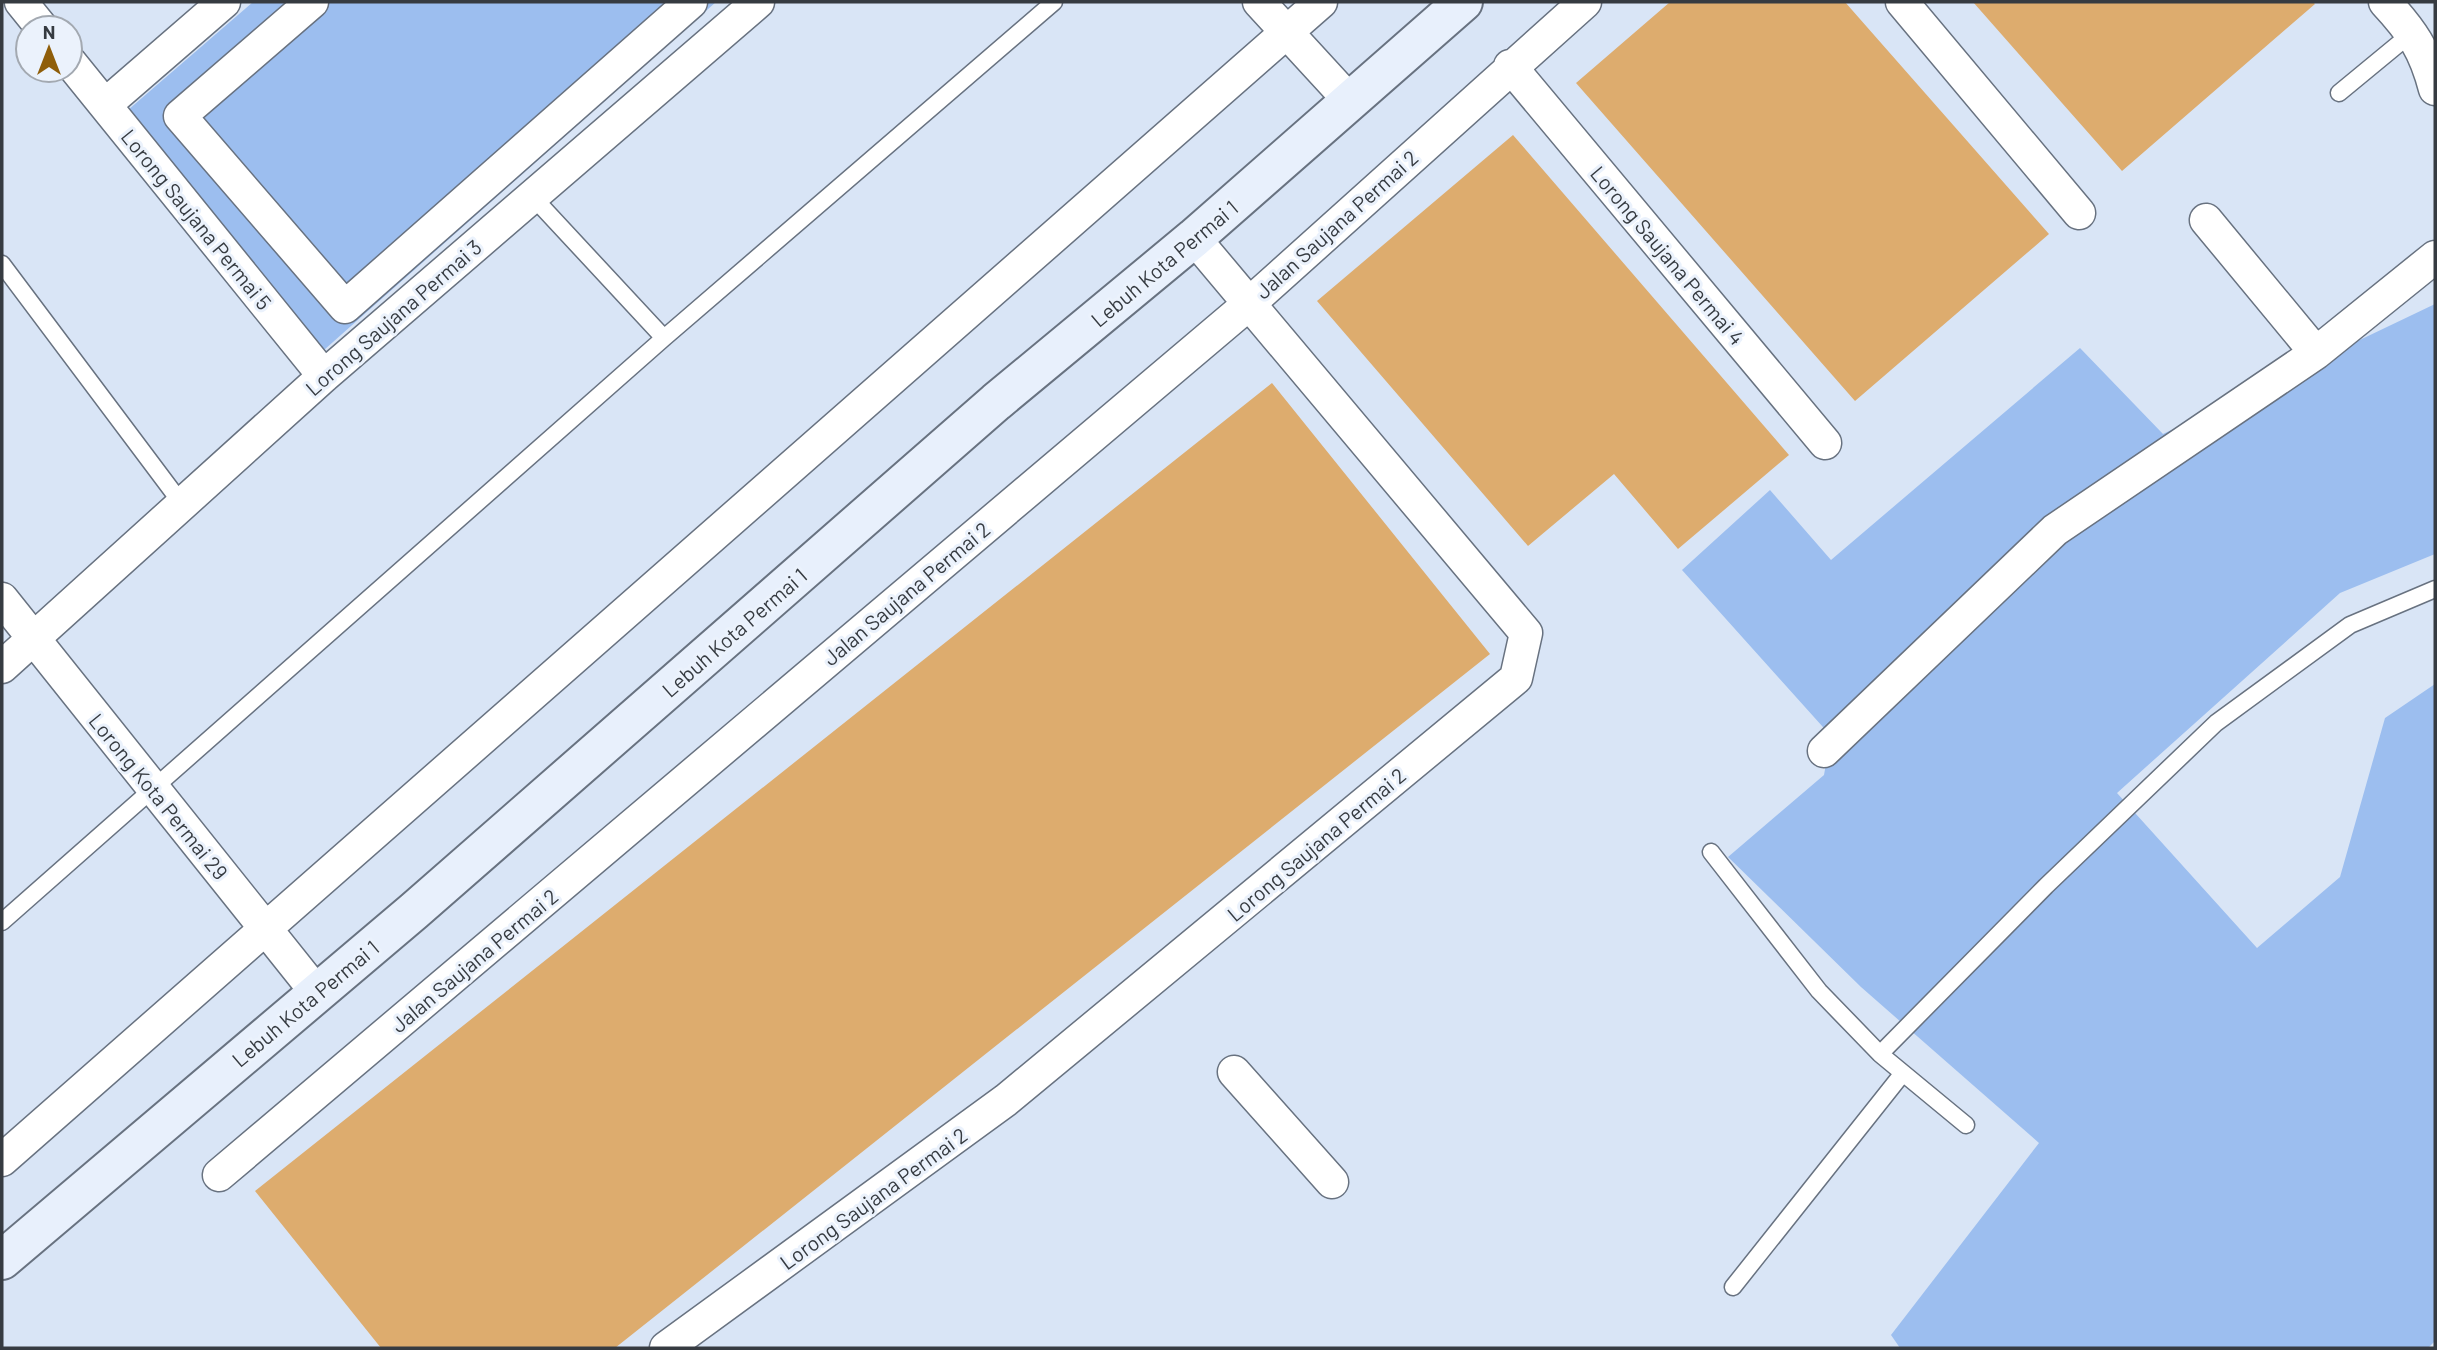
<svg xmlns="http://www.w3.org/2000/svg" width="2437" height="1350" font-family="Barlow,sans-serif">
<style>
.green{fill:#9cbeef}
.building{fill:#ddac6e}
.lines{fill:none;stroke-linecap:round;stroke-linejoin:round}
.lane-casing{stroke:#687280;stroke-width:19}
.street-casing{stroke:#687280;stroke-width:35}
.secondary-casing{stroke:#687280;stroke-width:42}
.lane{stroke:#fff;stroke-width:16}
.street{stroke:#fff;stroke-width:32}
.secondary{stroke:#e8f0fc;stroke-width:38}
.labels{text-anchor:middle;dominant-baseline:central;stroke-width:6;stroke-linejoin:round;paint-order:stroke}
.street-label{font-size:21px;fill:#363b41;stroke:#ebf2fc}
</style>
<rect width="100%" height="100%" fill="#d9e5f6"/>
<path class="green" d="M253,2H716L315,358L106,129Z
M2435,304V554L2340,593L2117,793L2257,948L2340,877L2385,718L2435,684V1341L2428,1348H1900L1891,1335L2039,1143L1861,987L1728,857L1824,775L1831,736L1682,570L1770,490L1831,560L2080,348L2163,434Z"/>
<path class="building" d="M1670,2H1845L2049,234L1855,401L1576,83Z
M1973,2H2313L2315,4L2122,171Z
M1513,135L1789,455L1678,549L1614,474L1528,546L1317,301Z
M1272,383L1490,654L615,1348H381L255,1191Z"/>
<g class="lines">
<defs>
<path id="lane" d="M2339,93L2413,32
M532,196L664,338
M2,264L182,504
M1711,852L1819,991L1880,1054L1966,1125
M2,922L664,338L1054,2
M1880,1054L2046,886L2216,723L2350,625L2435,589
M1733,1287L1903,1073"/>
<path id="street" d="M21,2L42,28
M312,2L180,116L345,307L691,2
M1259,2L1350,101
M1902,2L2079,213
M2385,2C2412,31 2425,50 2435,89
M70,62L324,376
M1510,66L1825,443
M105,105L224,2
M2206,220L2316,353L2435,257
M2,599L317,993
M2,667L324,376L758,2
M1824,751L2055,530L2316,353
M1234,1072L1332,1182
M2,1160L1321,2
M219,1175L1250,303L1585,2
M666,1348L1006,1100L1516,678L1526,633L1194,238"/>
<path id="secondary" d="M2,1260L414,911L996,402L1194,238L1463,2"/>
</defs>
<use href="#lane" class="lane-casing"/>
<use href="#street" class="street-casing"/>
<use href="#secondary" class="secondary-casing"/>
<use href="#lane" class="lane"/>
<use href="#street" class="street"/>
<use href="#secondary" class="secondary"/>
</g>
<g class="labels">
<g class="street-label">
<text transform="translate(197 219) rotate(51)">Lorong Saujana Permai 5</text>
<text transform="translate(1336 224) rotate(-42)">Jalan Saujana Permai 2</text>
<text transform="translate(1668 255) rotate(50)">Lorong Saujana Permai 4</text>
<text transform="translate(1164 263) rotate(-40)">Lebuh Kota Permai 1</text>
<text transform="translate(393 317) rotate(-41)">Lorong Saujana Permai 3</text>
<text transform="translate(906 593) rotate(-40)">Jalan Saujana Permai 2</text>
<text transform="translate(734 632) rotate(-41)">Lebuh Kota Permai 1</text>
<text transform="translate(159 796) rotate(51)">Lorong Kota Permai 29</text>
<text transform="translate(1316 844) rotate(-40)">Lorong Saujana Permai 2</text>
<text transform="translate(474 960) rotate(-40)">Jalan Saujana Permai 2</text>
<text transform="translate(305 1003) rotate(-40)">Lebuh Kota Permai 1</text>
<text transform="translate(873 1198) rotate(-36)">Lorong Saujana Permai 2</text>
</g>
</g>
<rect width="2437" height="1350" fill="none" stroke="#363b41" stroke-width="7"/>
<g transform="translate(49 49)"><circle r="33" fill="#ebf2fc" stroke="#a3a9b1" stroke-width="2"/>
<path d="M0-5L12 26L0 18L-12 26Z" fill="#8f5e0a"/>
<text y="-10" font-size="19" font-weight="bold" text-anchor="middle" fill="#363b41">N</text>
</g>
</svg>
